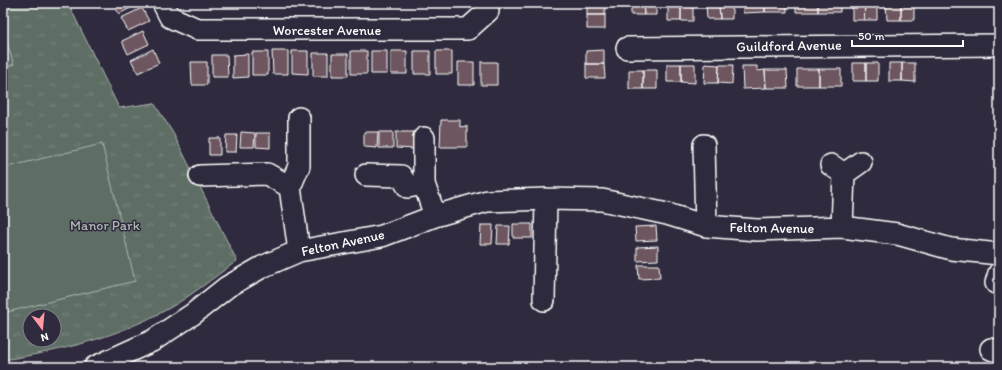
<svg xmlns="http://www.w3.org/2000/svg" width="1002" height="370" font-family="Itim,sans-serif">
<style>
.grass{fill:url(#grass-tufts);stroke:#aeb6b2;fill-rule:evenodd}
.pitch{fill:#5e6e65;stroke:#aeb6b2}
.building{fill:#6d565f;stroke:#fff}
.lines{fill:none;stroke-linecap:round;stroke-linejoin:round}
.minor-casing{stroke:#fff;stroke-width:24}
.minor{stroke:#2f2a3d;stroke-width:21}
.labels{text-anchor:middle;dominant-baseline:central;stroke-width:3;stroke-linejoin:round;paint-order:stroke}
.street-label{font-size:14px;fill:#fff;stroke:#2f2a3d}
.park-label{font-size:14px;fill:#aeb6b2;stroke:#2f2a3d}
</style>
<defs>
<pattern id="grass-tufts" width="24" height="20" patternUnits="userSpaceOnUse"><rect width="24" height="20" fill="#5e6e65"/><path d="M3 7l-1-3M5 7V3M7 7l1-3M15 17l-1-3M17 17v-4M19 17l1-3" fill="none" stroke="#76847c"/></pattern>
</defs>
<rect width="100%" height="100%" fill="#2f2a3d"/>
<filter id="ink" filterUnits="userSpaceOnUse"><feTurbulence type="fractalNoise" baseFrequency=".025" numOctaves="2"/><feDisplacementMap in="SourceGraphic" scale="8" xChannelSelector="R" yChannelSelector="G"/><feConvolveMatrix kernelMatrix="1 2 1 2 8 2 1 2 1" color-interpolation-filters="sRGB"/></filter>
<g filter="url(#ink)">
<path class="grass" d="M3,3H68L119,108L154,103L173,133L237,261C214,277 190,297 166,310C114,338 61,351 3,360ZM30,316H54V340H30Z"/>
<path class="pitch" d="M3,32L14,64L3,69Z
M102,144L135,281L3,313V168Z"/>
<path class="building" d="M113,3H140L119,14Z
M587,3H605V15H587Z
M631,3H643L644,15H631Z
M643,3H656V15H644Z
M668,3H681V21H668Z
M681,3H693V21H681Z
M706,3H719L720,19H707Z
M719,3H732V19H720Z
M743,3H765V12L743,13Z
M765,3H787V12H765Z
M796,3H818V12H796Z
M818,3H840V12H818Z
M852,3H865L864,20H852Z
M865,3H877V20H864Z
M886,3H901V20H887Z
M901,3H914V20H901Z
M142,8L149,21L128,31L121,18Z
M587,15H605V29H587Z
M143,31L149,44L128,54L122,41Z
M153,49L159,63L138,73L131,60Z
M604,50V64H586V51Z
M272,51H288V74H273Z
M292,51H308V74L292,73Z
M351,51H367V74H351Z
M371,51H387V74H371Z
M391,51H407V74H391Z
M414,51H430V74H414Z
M436,51H452V74H436Z
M252,52H268V75H252Z
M313,53H328V76H313Z
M248,54V77L233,78V55Z
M332,54H348V76H332Z
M212,55H227L228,77H212Z
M191,62H207V85H192Z
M458,62H474V85H458Z
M481,62H497V85H481Z
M853,63H866V81H853Z
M866,63H878V81H866Z
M889,63H902V81H889Z
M902,63H915V82L902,81Z
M586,64H604L605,78H586Z
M667,64H681V82H667Z
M681,64H695V83L681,82Z
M705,64L719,65L718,83H704Z
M719,65H733L732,84L718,83Z
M742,66H757V71L765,70L766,88L743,89Z
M797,69H819V86H797Z
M819,69H841V86H819Z
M629,70H643V89H629Z
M643,70H657V89H643Z
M765,70H787L788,88H766Z
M441,120H460V127L467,126V147H440Z
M241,132L255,133L254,147H240Z
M364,132H378L377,148L364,147Z
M379,132H393V148H379Z
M396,132H416V149L396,148Z
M256,133H270V148L256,147Z
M226,135H237L236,152H225Z
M209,138H220V155H209Z
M513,224H532V238H513Z
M481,225H493L492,244H480Z
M498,226H510L509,244H497Z
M656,226L657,240L636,241L635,227Z
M658,246V260L637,261V247Z
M638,265H659L660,278L639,279Z"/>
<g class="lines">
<defs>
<path id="minor" d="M163,3L170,17L197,29H468L488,11L487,3
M627,48L999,45
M424,138V184L435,216
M704,145L706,226
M831,165L844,174L861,162
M366,175L401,176L408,187L424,184
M200,176L267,174L290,187
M290,187L299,166V118
M290,187L299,251
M842,227L844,174
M996,283L999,273
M544,300L546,199
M991,349L999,352
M95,367L152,341L193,314L227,287L262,267L299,251L382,236L435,216L487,201L546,199L602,200L667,214L706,226L757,230L842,227L897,234L951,249L999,254"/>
</defs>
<use href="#minor" class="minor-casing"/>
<use href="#minor" class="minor"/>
</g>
</g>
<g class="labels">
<g class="street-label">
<text x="327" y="30">Worcester Avenue</text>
<text transform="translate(789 46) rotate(-1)">Guildford Avenue</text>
<text transform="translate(772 228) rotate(1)">Felton Avenue</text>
<text transform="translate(343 243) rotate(-12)">Felton Avenue</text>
</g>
<g class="park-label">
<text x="105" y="225">Manor Park</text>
</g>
</g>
<rect width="1002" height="370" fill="none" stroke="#2f2a3d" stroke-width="16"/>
<rect x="8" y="8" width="986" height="354" fill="none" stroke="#fff" stroke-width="1.5" filter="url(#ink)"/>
<g transform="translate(42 328) rotate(164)"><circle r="19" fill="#2f2a3d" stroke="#827f8b"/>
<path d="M0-3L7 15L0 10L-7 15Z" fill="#ff9aa2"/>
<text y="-6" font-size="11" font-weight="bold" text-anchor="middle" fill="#ffffff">N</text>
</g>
<path d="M852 40v6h111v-6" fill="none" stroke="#ffffff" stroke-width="2"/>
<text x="858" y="40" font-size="12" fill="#ffffff" stroke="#2f2a3d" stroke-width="3" paint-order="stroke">50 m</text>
</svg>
